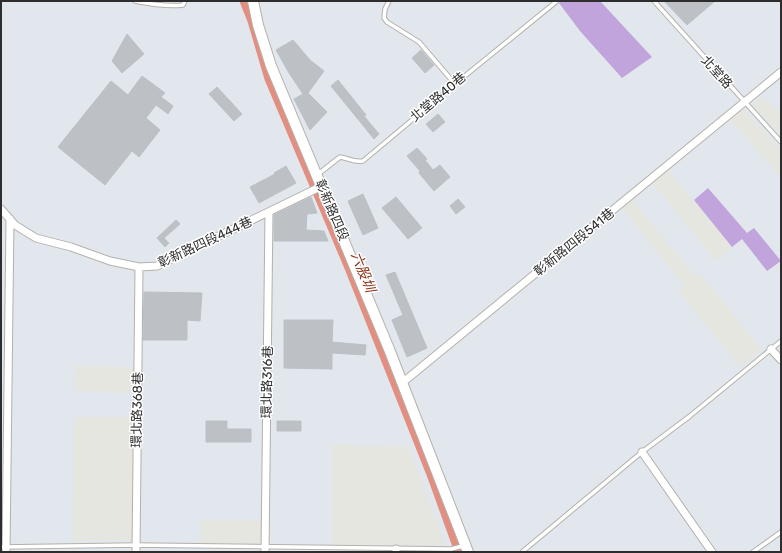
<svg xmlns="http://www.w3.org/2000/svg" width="782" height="553" font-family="Rubik,'Noto Sans TC',sans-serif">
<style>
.industrial{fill:#e5e6e0}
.green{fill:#c2a4dd}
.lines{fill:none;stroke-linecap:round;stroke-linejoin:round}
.canal{stroke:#e28e80;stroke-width:7}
.building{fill:#bdc0c5;stroke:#bac1c8}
.lane-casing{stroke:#b4b1aa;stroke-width:5.5}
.street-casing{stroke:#b4b1aa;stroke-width:9}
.secondary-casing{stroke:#b4b1aa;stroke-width:12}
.lane{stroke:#fff;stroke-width:3.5}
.street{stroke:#fff;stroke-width:7}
.secondary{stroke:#fff;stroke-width:10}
.labels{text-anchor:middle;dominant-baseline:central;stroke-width:3;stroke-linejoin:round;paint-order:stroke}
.street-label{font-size:13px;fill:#2d2d2d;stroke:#fff}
.water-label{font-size:14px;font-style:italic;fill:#91361d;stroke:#fff}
</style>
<rect width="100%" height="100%" fill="#e1e7ed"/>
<path class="industrial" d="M760,97L781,113V128L779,131L752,105Z
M742,108L781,150V178L728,117Z
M668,170L732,247L716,261L652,183Z
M632,199L695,276L699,273L762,349L740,367L678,291L684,286L621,207Z
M75,366L136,367L134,393L74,391Z
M74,417H133L132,540L73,541Z
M332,445L408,446L446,545H332Z
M201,520H264V543L201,544Z"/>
<path class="green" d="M562,1H600L652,57L622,78L580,31L559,3Z
M708,188L747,233L754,228L781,261L767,271L742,239L732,247L694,200Z"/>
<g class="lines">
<path class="canal" d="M243,1L251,21L268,79L348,268L431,477L458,552"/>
</g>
<path class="building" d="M664,1H715L687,25Z
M127,34L144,54L122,73L112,61Z
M293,40L310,60L324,71L308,93L327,112L310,130L294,99L303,94L289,73L276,50Z
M421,50L434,65L425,73L412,58Z
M142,76L165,93L161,97L173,106L168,114L156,105L146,118L160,130L139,157L132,151L105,185L58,147L111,81L128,95Z
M338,80L366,115L364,116L379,134L374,139L331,86Z
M217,87L242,114L234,121L209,94Z
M438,114L445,122L433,132L426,124Z
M417,148L427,159L425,160L433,170L440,165L450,177L434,191L419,173L420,171L407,156Z
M286,166L296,183L259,203L250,187L275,174L274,173Z
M363,194L378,228L363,235L348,201Z
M311,197L317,213L307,214L306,230L324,231L328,241H274V215Z
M396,197L422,228L408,239L382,208Z
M458,199L465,207L456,214L450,206Z
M176,220L180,224L164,238L169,243L165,247L157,238Z
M395,272L427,348L407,357L392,320L403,315L386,275Z
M144,292L202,293L200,321L187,320V340H143Z
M284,320H333L332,342L366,345L365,355L332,353V369L284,368Z
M206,421H227V429H251V442H206Z
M277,421H301V431H277Z"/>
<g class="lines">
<defs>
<path id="lane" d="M135,1C150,4 167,7 183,5L185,1
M389,1L385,9L384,18L387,22L419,42L455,84
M654,1L781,142
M317,175L340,157C348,158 354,163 363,161L455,84L557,1
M1,547L136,545L451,549L463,546
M522,552L642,452L690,416L781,341
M753,552L781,532"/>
<path id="street" d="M1,209L15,225L36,238L71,247L110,261L139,267L157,266L322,186
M771,349L781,360
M402,383L781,72
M642,452L712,552
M6,552L10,219
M136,552L139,267
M265,552L269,212
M396,552V549"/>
<path id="secondary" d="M253,1L258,25L271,66L389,349L468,552"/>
</defs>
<use href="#lane" class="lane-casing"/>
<use href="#street" class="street-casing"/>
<use href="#secondary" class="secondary-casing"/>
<use href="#lane" class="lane"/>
<use href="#street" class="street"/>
<use href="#secondary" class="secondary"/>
</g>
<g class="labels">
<g class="street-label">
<text transform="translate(717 72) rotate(48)">北堂路</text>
<text transform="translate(438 97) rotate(-40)">北堂路40巷</text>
<text transform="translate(332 210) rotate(67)">彰新路四段</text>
<text transform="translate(205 242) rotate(-25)">彰新路四段444巷</text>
<text transform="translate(574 242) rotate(-39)">彰新路四段541巷</text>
<text transform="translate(267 382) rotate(-89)">環北路316巷</text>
<text transform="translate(137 410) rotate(-89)">環北路368巷</text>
</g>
<g class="water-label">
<text transform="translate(363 272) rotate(68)">六股圳</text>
</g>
</g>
<rect width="782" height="553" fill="none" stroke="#2d2d2d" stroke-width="4"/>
</svg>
